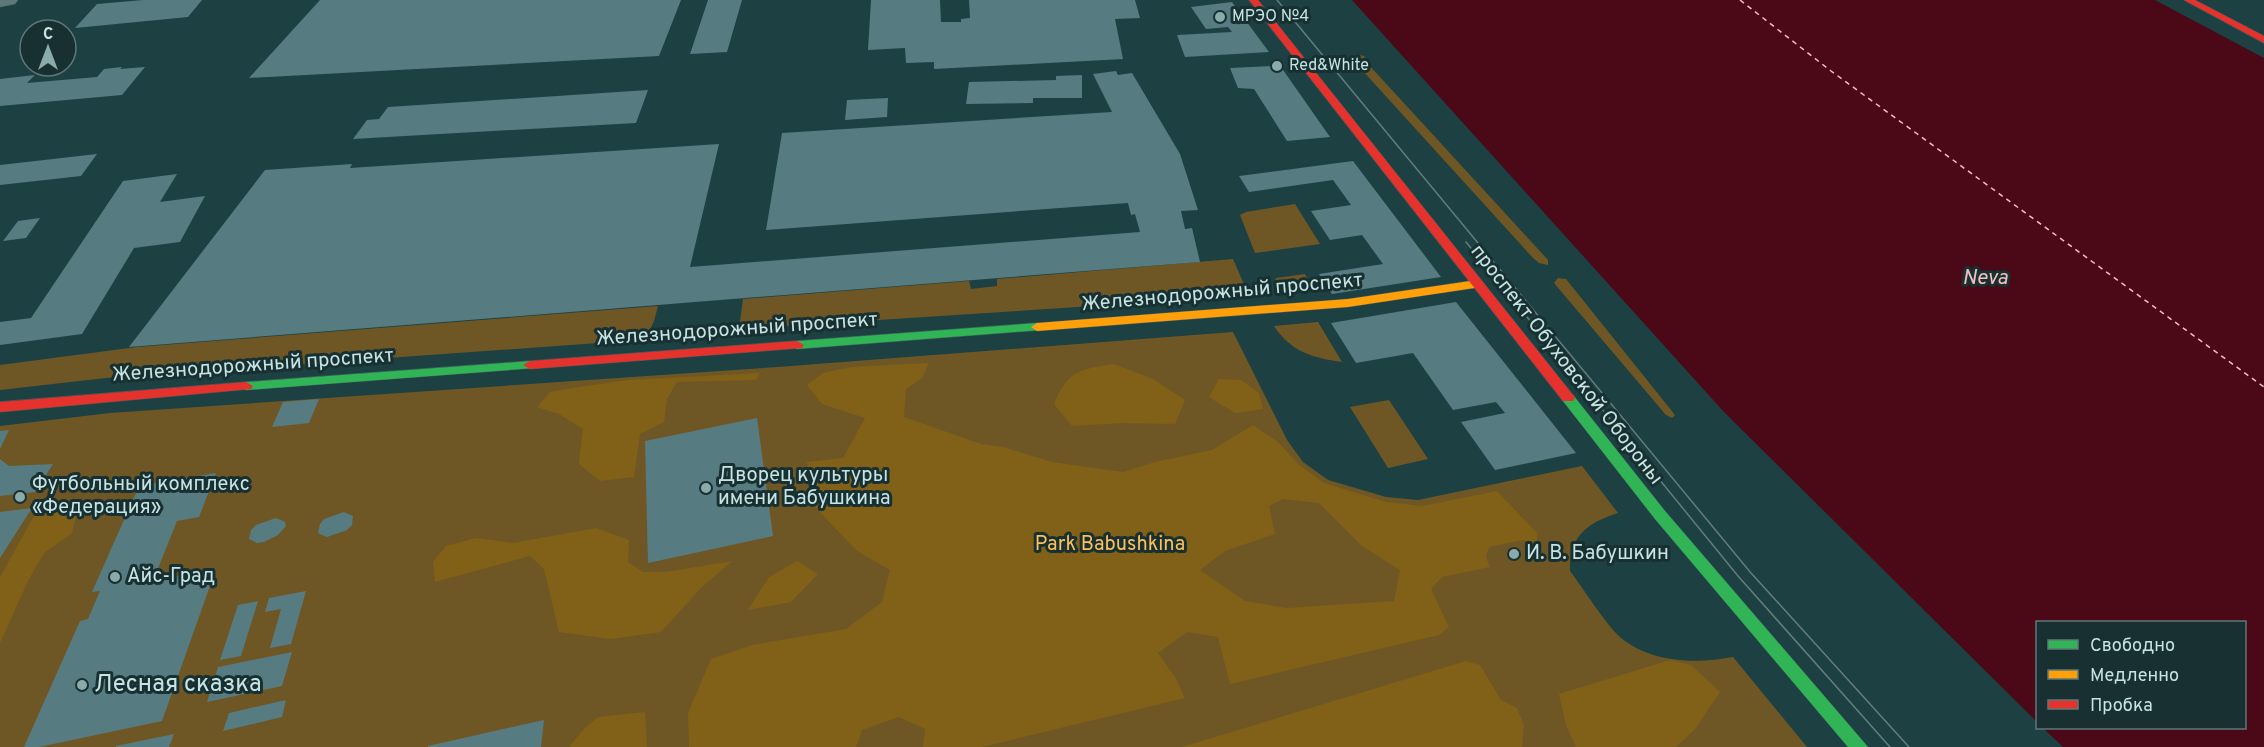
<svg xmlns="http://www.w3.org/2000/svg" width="2264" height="747" font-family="Overpass,sans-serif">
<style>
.green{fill:#6f5725}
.forest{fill:#816018;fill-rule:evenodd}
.water{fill:#4b0817}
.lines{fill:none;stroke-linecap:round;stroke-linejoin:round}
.ferry{stroke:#f0c0c1;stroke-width:1.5;stroke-dasharray:5 4.5;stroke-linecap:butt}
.building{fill:#567b81}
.street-casing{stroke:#415b5c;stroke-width:1}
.fast-casing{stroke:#415b5c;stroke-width:1}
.slow-casing{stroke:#415b5c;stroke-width:1}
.jam-casing{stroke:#415b5c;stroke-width:1}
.street{fill:#5e7778;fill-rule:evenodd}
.fast{fill:#30b455;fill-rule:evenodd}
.slow{fill:#ff9f0a;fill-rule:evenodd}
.jam{fill:#e5322d;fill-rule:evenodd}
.tram{stroke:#647c7c;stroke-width:1.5}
.poi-dot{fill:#8babab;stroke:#183031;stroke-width:2}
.labels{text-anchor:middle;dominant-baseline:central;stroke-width:6;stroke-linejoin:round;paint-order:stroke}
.far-poi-label{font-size:16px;fill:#c6e4e4;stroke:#183031;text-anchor:start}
.street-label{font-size:20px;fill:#c6e4e4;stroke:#183031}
.poi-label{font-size:20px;fill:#c6e4e4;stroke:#183031;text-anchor:start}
.park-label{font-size:20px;fill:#fec05a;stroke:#183031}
.water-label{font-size:21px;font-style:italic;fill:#f0c0c1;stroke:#183031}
.near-poi-label{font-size:24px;fill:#c6e4e4;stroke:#183031;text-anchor:start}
</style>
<rect width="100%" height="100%" fill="#1d4142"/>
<path class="green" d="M1359,55L1364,56L1368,64L1548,260V265L1539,263L1533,258L1352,59Z
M1295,204L1320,244L1255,253L1240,215L1246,212Z
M1233,259L1249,296L739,329L743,299L969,281L971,289L997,286V279Z
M1305,274L1313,289L1279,293L1274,283L1276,278Z
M1558,278L1566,279L1675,415L1672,418L1666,415L1554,283Z
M658,306C652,329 651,336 626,341L106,378L0,390V365L137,347Z
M1318,322L1342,362C1313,358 1291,352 1274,326Z
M1233,332L1287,440L1303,462L1328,480L1386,497L1418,500L1582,466L1618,513C1587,523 1569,536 1570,571C1583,588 1606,625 1621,638C1652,663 1696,664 1733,657L1807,747H0V426L110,413L778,367Z
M1389,400L1428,459L1388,468L1350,407Z"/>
<path class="forest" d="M929,363L922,378L906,389L904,417L981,444L1003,447L1052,462L1123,472L1155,462L1212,450L1253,425L1278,442L1298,464L1324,483L1386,502L1422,506L1497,491L1537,533V545L1523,540L1489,547L1486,557L1490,567L1442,577L1431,589L1449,627L1439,635L1230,684L1218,637L1187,632L1158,653L1175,677L1185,698L982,747H923L925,729L899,717L862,730L856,747H689L688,713L711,659L752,645L846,629L882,602L890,570L857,551L814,506L807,462L843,458L865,418L822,404L807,385L823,373L851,367ZM1283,499L1319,503L1362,546L1400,570L1394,601L1286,608L1245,601L1200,570L1225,551L1275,534L1269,506Z
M1114,364L1153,379L1185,400L1175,424L1123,423L1072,426L1054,404C1068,370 1081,369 1114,364Z
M760,373L756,380L677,382L667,399L664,422L640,434L634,477L600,481L579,464L583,429L559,414L537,407L550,392L579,387L628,380Z
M1219,379L1241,380L1259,393L1263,409L1235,413L1209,397Z
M48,502L65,508L76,516L72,533L44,553L28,581L0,643V577L39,507Z
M596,528L629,540L628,562L643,572H666L732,561L700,589L661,632L611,639L559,632L544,569L530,556L435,582L433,562L446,546L476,538L513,543Z
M797,561L818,574L791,602L748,610L769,577Z
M1670,660L1691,665L1720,692L1695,729L1676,747H1576L1566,725L1559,694Z
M1466,661L1480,665L1501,700L1517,708L1524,725L1522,747H1182Z
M645,712L647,747H569L585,728L598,717Z"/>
<path class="water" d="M1352,0H2155L2264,58V747H2063L2043,728H2244V622H2038L2037,722L1724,412Z"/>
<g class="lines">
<path class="ferry" d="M1740,0L1831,71L2264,387"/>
</g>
<path class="building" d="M143,0H202L188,17L75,28L97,4Z
M320,0H681L659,56L249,78Z
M708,0H742L727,52L690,54Z
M871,0H940L941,22H961V19L970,18L969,0H1135L1140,18L1115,19L1123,59L934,69V62L906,63L905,48L868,50Z
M1232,2L1269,52L1185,57L1177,35L1232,32L1228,27L1206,29L1191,7Z
M1274,66L1281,67L1330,137L1287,141L1254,89L1238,88L1230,68Z
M122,67L120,69L145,67L122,95L0,106V79L35,75L27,83L97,77L104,69Z
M1116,71L1118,75L1132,73L1180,154L1198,210L1181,211L1185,229L1192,228L1200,262L129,347L265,170L352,164L350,168L719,144L690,267L1140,232L1135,214L1131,215L1128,203L766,230L782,133L1112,112L1093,74Z
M1082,75V98H1033V103L966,104L969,82L1056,80V76Z
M648,90L636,123L353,139L367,120L379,119L388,107Z
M888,98L887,117L845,120L847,100Z
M97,154L81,176L0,185V165Z
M1353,161L1441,277L1332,294L1319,274L1383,264L1362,235L1330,240L1311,211L1351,205L1333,180L1249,192L1239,176Z
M177,174L160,202L205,196L180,242L134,248L82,334L0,345V322L31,318L123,181Z
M40,218L26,238L3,241L18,221Z
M1456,302L1530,395L1576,453L1495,470L1461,422L1505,413L1496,402L1453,410L1413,353L1356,363L1331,323Z
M319,399L309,423L272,427L283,402Z
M757,418L773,536L648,563L645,441Z
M9,430L0,449V431Z
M0,459L9,466L53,464L35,492L0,496Z
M216,473L199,517L177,521L153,581L216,569L162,721L39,747H24L80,621L88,619L100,591L92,592L139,486Z
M32,508L0,558V512Z
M344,512L353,516L352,525L347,530L327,537L318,533L320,524L324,519Z
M276,518L285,522L286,526L278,535L264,542L257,543L249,539L251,530L256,525Z
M306,591L291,644L270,648L281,609L265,612L269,598Z
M258,601L241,656L220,660L238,605Z
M292,652L282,686L207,702L218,667Z
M286,700L282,717L223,731L229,713Z
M544,720L541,747H428V746Z
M174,734L169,747H116V746Z"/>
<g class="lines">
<defs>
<path id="street" d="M0,0H18L15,4L0,7Z"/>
<path id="fast" d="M1037,323L1042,324L1043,327L1042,330L797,349L790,345L797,341Z
M530,361L537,365L535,368L246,390L239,386L246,382Z
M1568,393L1573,395L1665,511L1868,747H1848L1655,519L1563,401L1561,398L1563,395Z"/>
<path id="slow" d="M1477,280L1481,281L1483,284L1481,287L1348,307L1037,331L1031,327L1037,323L1348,299Z"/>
<path id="jam" d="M1249,0H1258L1573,395L1575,398L1573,401H1563Z
M2184,0H2195L2264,36V43Z
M797,341L804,345L802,348L530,369L523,365L530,361Z
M246,382L253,386L251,389L0,412V402Z"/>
</defs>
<use href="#street" class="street-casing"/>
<use href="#fast" class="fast-casing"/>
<use href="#slow" class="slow-casing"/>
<use href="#jam" class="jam-casing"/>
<use href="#street" class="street"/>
<use href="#fast" class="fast"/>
<use href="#slow" class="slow"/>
<use href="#jam" class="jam"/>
<path class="tram" d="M1277,0L1751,573L1909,747
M1466,242L1738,576L1890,747"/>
</g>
<g class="poi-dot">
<circle cx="1220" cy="17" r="6"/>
<circle cx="1277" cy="66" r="6"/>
<circle cx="706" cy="488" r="6"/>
<circle cx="20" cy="497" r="6"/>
<circle cx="1514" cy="554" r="6"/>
<circle cx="115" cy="577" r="6"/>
<circle cx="82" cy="685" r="6"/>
</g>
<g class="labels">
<g class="far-poi-label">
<text x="1232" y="17">МРЭО №4</text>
<text x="1289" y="66">Red&amp;White</text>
</g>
<g class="street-label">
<text transform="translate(1222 293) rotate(-5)">Железнодорожный проспект</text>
<text transform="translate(737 330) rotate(-4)">Железнодорожный проспект</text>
<text transform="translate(1566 365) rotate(52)">проспект Обуховской Обороны</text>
<text transform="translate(253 366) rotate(-4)">Железнодорожный проспект</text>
</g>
<g class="poi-label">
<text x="718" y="476">Дворец культуры<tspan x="718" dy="23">имени Бабушкина</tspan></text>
<text x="32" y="485">Футбольный комплекс<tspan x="32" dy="23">«Федерация»</tspan></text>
<text x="1526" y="554">И. В. Бабушкин</text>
<text x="127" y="577">Айс-Град</text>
</g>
<g class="park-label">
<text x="1110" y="545">Park Babushkina</text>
</g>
<g class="water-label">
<text x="1985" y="278">Neva</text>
</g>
<g class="near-poi-label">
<text x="94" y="685">Лесная сказка</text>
</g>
</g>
<rect x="2036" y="621" width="210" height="108" fill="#183031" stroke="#5e7879" stroke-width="1.5"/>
<rect x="2048" y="640" width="30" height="9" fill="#30b455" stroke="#5e7879" stroke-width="1.5"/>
<text x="2090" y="651" font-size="18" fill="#c6e4e4">Свободно</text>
<rect x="2048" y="670" width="30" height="9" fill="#ff9f0a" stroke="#5e7879" stroke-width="1.5"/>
<text x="2090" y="681" font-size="18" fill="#c6e4e4">Медленно</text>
<rect x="2048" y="700" width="30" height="9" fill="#e5322d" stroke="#5e7879" stroke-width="1.5"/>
<text x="2090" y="711" font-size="18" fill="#c6e4e4">Пробка</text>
<g transform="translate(48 48)"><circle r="28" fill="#183031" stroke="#5e7879" stroke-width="1.5"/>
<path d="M0-4.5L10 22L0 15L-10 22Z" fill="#8babab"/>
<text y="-9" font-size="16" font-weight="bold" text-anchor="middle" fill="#c6e4e4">С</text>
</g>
</svg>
